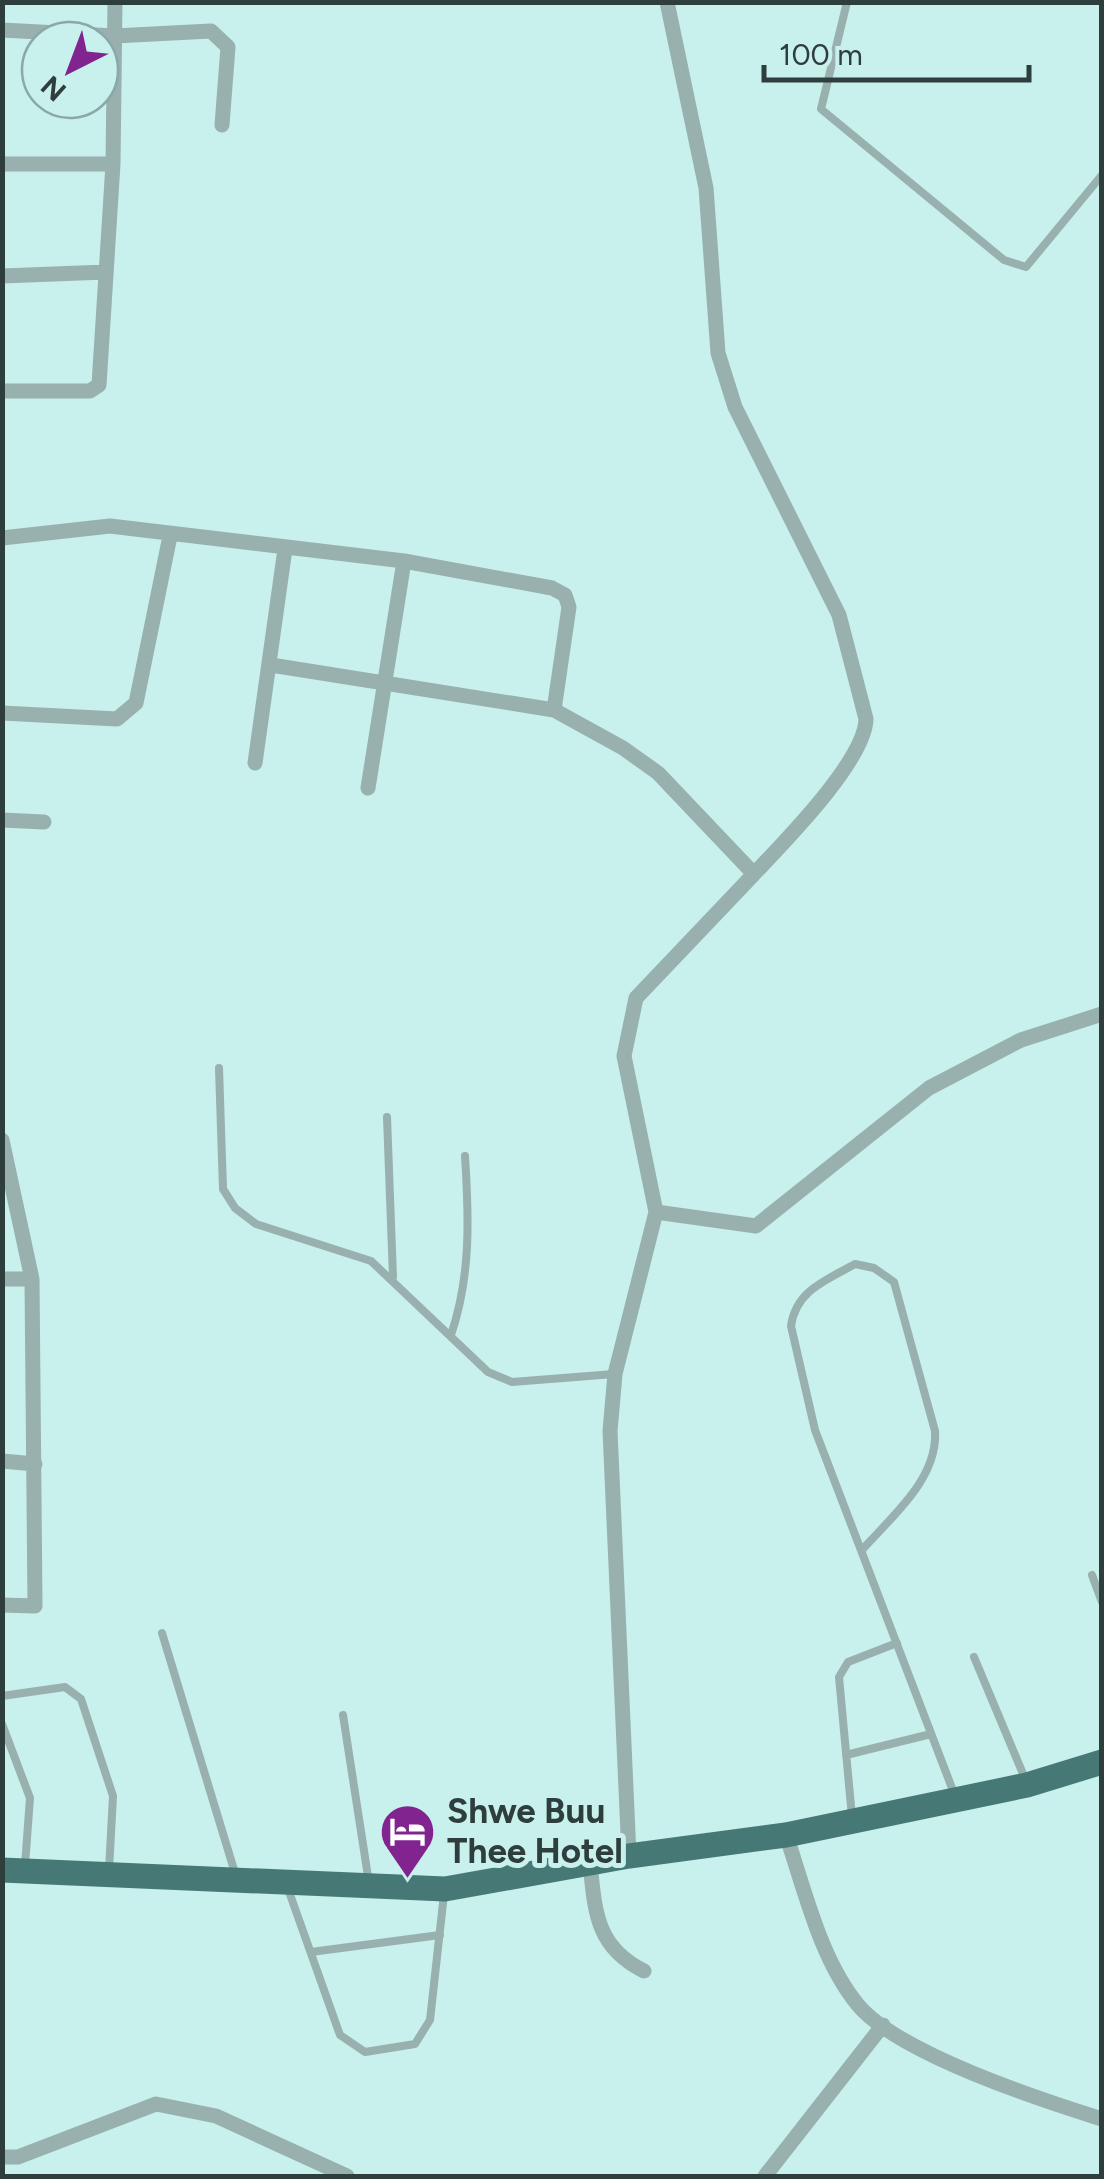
<svg xmlns="http://www.w3.org/2000/svg" width="1104" height="2179" font-family="Figtree,sans-serif">
<style>
.lines{fill:none;stroke-linecap:round;stroke-linejoin:round}
.service{stroke:#98b0ae;stroke-width:8}
.minor{stroke:#98b0ae;stroke-width:15}
.trunk{stroke:#467976;stroke-width:25}
.labels{text-anchor:middle;dominant-baseline:central;stroke-width:10;stroke-linejoin:round;paint-order:stroke}
.poi-label{font-size:35px;font-weight:bold;fill:#2e3e3d;stroke:#c8f0ec;text-anchor:start}
</style>
<rect width="100%" height="100%" fill="#c8f0ec"/>
<g class="lines">
<path class="service" d="M847,2L821,109L1004,260L1026,267L1102,175
M219,1068L223,1189L235,1208L256,1224L371,1261L488,1372L512,1382L614,1374
M387,1117L393,1277
M451,1335C471,1276 469,1218 465,1156
M862,1550C892,1516 938,1479 935,1431L894,1282L874,1268L855,1264C827,1280 796,1290 791,1326L815,1430L955,1796
M1092,1575L1102,1602
M162,1633L235,1873
M974,1657L1026,1781
M2,1696L65,1687L81,1699L113,1796L109,1870
M343,1715L369,1883
M2,1724L30,1798L25,1865
M846,1755L931,1734
M852,1817L839,1677L848,1662L897,1643
M287,1886L340,2035L365,2052L415,2044L430,2020L444,1894
M311,1952L440,1935"/>
<path class="minor" d="M667,2L706,188L718,353L735,407L839,615L866,719C865,761 783,843 754,874
M2,30L114,36L211,31L228,47L222,125
M2,164H113
M2,276L106,272
M2,391H90L99,385L113,164L115,2
M2,538L110,526L404,561L552,588L565,595L569,607L554,710
M271,665L554,710L623,748L658,773L754,874L636,998L624,1056L656,1212L615,1374L610,1431L629,1856
M2,713L117,719L136,703L170,536
M255,763L285,549
M368,788L404,561
M2,820L44,822
M2,1140L32,1279L35,1606L2,1605
M656,1212L756,1226L929,1088L1021,1040L1102,1014
M2,1279H32
M2,1461L35,1464
M786,1835C805,1890 820,1959 858,2005C898,2053 1041,2100 1102,2119
M590,1863C595,1912 596,1947 644,1971
M2,2157H18L156,2104L216,2116L347,2176
M765,2176L883,2025"/>
<path class="trunk" d="M2,1870L445,1889L629,1856L786,1835L1027,1785L1102,1762"/>
</g>
<defs>
<symbol id="hotel-pin" viewBox="-11 -11 22 30"><path d="M0 17L-7.5 6A9.5 9.5 0 1 1 7.5 6Z" fill="#812490" stroke="#c8f0ec"/><path d="M-6-4.5h1.5V1H6V5H4.5V3h-9V5H-6ZM-4 0a1.8 1.8 0 1 1 3.6 0ZM.5 0V-2.5h3Q6-2.5 6 0Z" fill="#fff"/></symbol>
</defs>
<g fill-rule="evenodd">
<use href="#hotel-pin" x="376" y="1800" width="63" height="86"/>
</g>
<g class="labels">
<g class="poi-label">
<text x="447" y="1811">Shwe Buu<tspan x="447" dy="40">Thee Hotel</tspan></text>
</g>
</g>
<rect width="1104" height="2179" fill="none" stroke="#2e3e3d" stroke-width="10"/>
<g transform="translate(70 70) rotate(222)"><circle r="48" fill="#c8f0ec" stroke="#8aa9a6" stroke-width="2.5"/>
<path d="M0-8L18 38L0 25L-18 38Z" fill="#812490"/>
<text y="-15" font-size="28" font-weight="bold" text-anchor="middle" fill="#2e3e3d">N</text>
</g>
<path d="M764 65v15h265v-15" fill="none" stroke="#2e3e3d" stroke-width="5"/>
<text x="779" y="65" font-size="30" fill="#2e3e3d" stroke="#c8f0ec" stroke-width="8" paint-order="stroke">100 m</text>
</svg>
